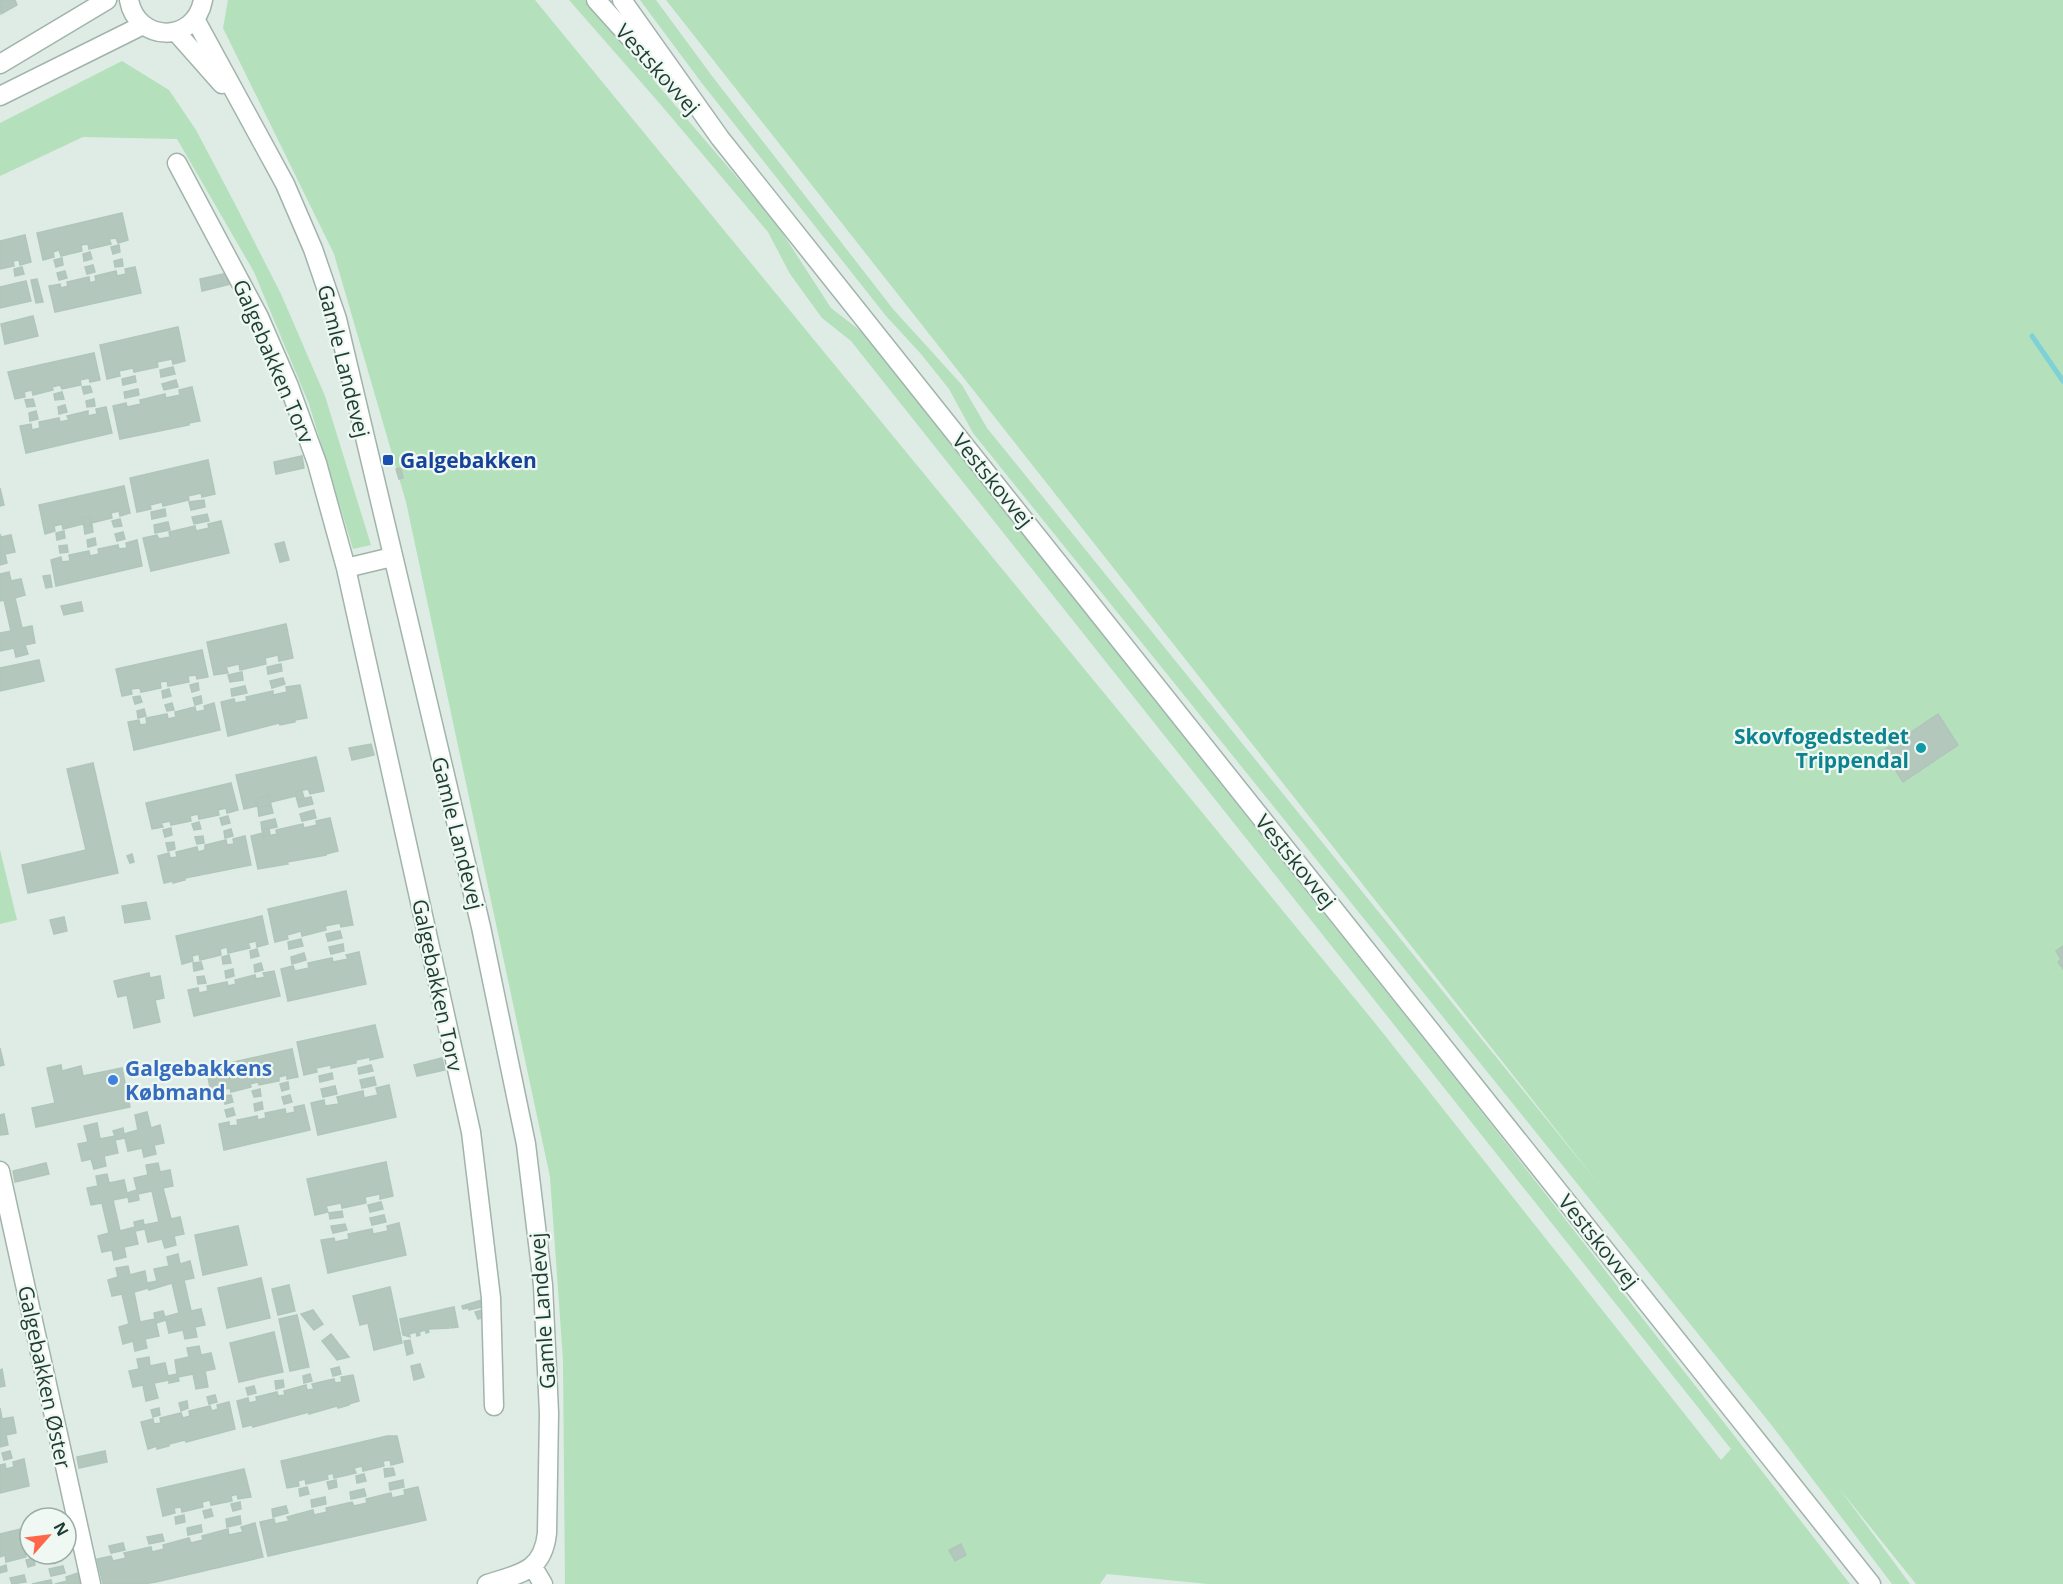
<svg xmlns="http://www.w3.org/2000/svg" width="2063" height="1584" font-family="'Open Sans',sans-serif">
<style>
.green{fill:#b4e0bc}
.lines{fill:none;stroke-linecap:round;stroke-linejoin:round}
.stream{stroke:#7fd1d8;stroke-width:5}
.building{fill:#b3c7bd;stroke:#b0c6bb;stroke-width:1.5;fill-rule:evenodd}
.minor-casing{stroke:#a1b4ac;stroke-width:21}
.minor{stroke:#fff;stroke-width:18}
.transit-dot{fill:#1a4fb4;stroke:#eff8f3;stroke-width:2}
.culture-dot{fill:#0f9aa8;stroke:#eff8f3;stroke-width:2}
.shop-dot{fill:#3f7fe0;stroke:#eff8f3;stroke-width:2}
.labels{text-anchor:middle;dominant-baseline:central;stroke-width:4.5;stroke-linejoin:round;paint-order:stroke}
.street-label{font-size:21px;fill:#1e3d32;stroke:#eff8f3}
.transit-label{font-size:21px;font-weight:bold;fill:#164399;stroke:#eff8f3;text-anchor:start}
.culture-label{font-size:21px;font-weight:bold;fill:#0d838f;stroke:#eff8f3;text-anchor:end}
.shop-label{font-size:21px;font-weight:bold;fill:#366cbe;stroke:#eff8f3;text-anchor:start}
</style>
<rect width="100%" height="100%" fill="#deece5"/>
<path class="green" d="M228,0H535L1375,1023L1721,1460L1731,1449L851,341L822,318L790,274L768,232L661,105L569,0H585L776,223L831,308L862,332L1469,1096L1850,1584H1208L1107,1574L1100,1584H565L563,1360L550,1177L406,502L334,254L223,28Z
M640,0H656L712,76L893,309L962,385L987,428L1598,1183L666,0H2063V1584H1916L1839,1488L1910,1584H1892L1773,1427L973,433L949,389L921,354L886,316L701,82Z
M122,61L169,90L196,130L235,204L281,294L325,396L371,545L353,549L309,404L254,272L177,139L83,137L0,176V123Z
M0,850L17,920L0,924Z"/>
<g class="lines">
<path class="stream" d="M2032,336L2063,381"/>
</g>
<path class="building" d="M0,0H15L17,5L1,14Z
M122,213L128,240L118,243L116,238L109,239L111,244L89,249L88,244L81,245L82,251L61,256L59,250L53,252L54,257L43,260L37,233Z
M25,235L31,262L20,265L19,260L13,261L14,266L0,269V241Z
M119,245L120,252L113,254L111,247Z
M90,252L92,259L84,261L83,254Z
M62,258L63,265L56,267L54,260Z
M122,259L123,266L115,267L114,261Z
M93,265L95,272L87,274L85,267Z
M22,267L24,274L15,276L14,269Z
M135,267L141,293L55,312L49,286L60,284L61,288L68,286L67,282L89,277L90,283L96,281L95,276L116,271L117,276L126,274L125,269Z
M65,271L67,278L59,280L57,273Z
M228,273L231,284L202,291L200,279Z
M37,279L43,302L36,303L31,280Z
M26,281L31,301L0,308V287Z
M33,316L38,336L5,344L1,324Z
M178,327L185,361L173,364L172,359L157,362L158,367L134,372L133,368L119,371L120,376L107,379L100,345Z
M94,353L100,380L90,382L89,378L80,380L81,385L62,389L60,385L52,387L53,390L33,395L32,390L24,392L25,397L15,399L8,372Z
M173,367L175,374L161,377L160,370Z
M135,376L136,382L123,385L122,379Z
M176,380L178,387L164,390L162,384Z
M90,386L92,392L84,394L82,387Z
M192,387L200,421L189,423V425L120,439L113,406L126,403L127,407L141,404L140,400L165,394L166,398L180,395L179,390Z
M138,389L139,395L125,398L124,392Z
M62,392L64,399L55,400L54,394Z
M33,399L35,406L27,407L25,400Z
M94,399L95,406L87,407L86,401Z
M65,405L67,412L59,414L58,407Z
M106,407L112,433L26,453L20,426L31,424L32,430L40,428L39,422L59,418L60,422L69,420L67,416L88,411V416L97,414L96,409Z
M36,411L38,419L30,421L29,413Z
M302,456L304,468L276,474L274,462Z
M208,460L215,494L202,497L201,493L188,496L189,500L163,506L162,502L150,505L151,509L137,512L130,478Z
M401,468L403,478L399,479L396,469Z
M124,486L130,513L120,516L119,511L111,513L112,518L91,523L90,517L82,518L83,524L63,529L62,524L54,526L55,531L45,534L39,505Z
M0,488L4,505L0,506Z
M204,500L205,507L191,510L189,502Z
M165,509L166,516L152,519L151,512Z
M207,514L209,521L194,524L192,517Z
M90,517L92,525L84,527L82,518Z
M120,519L122,526L114,527L112,521Z
M221,521L229,553L151,571L143,538L157,535L159,539L170,537L169,532L195,526L196,531L209,528L208,524Z
M168,522L170,530L155,533L154,525Z
M92,525L93,532L85,534L84,527Z
M64,531L65,538L57,540L56,533Z
M123,532L125,539L117,541L115,534Z
M0,534L1,537L11,535L15,552L5,554L7,563L0,565Z
M95,538L96,545L88,547L87,540Z
M137,540L142,566L56,586L51,560L61,557L62,562L70,561L69,555L89,551L90,556L99,554L98,549L118,545L119,549L127,548L126,543Z
M284,542L289,560L280,562L275,544Z
M67,545L68,552L60,553L59,546Z
M9,572L11,581L21,579L25,595L15,598L22,628L32,626L35,643L25,645L28,654L16,657L14,648L0,651V633L11,631L4,600L0,601V574Z
M50,575L52,587L46,588L43,576Z
M81,602L83,611L64,615L61,606Z
M286,624L293,658L279,661L278,655L265,658L266,664L240,670L239,664L226,667L228,673L214,675L207,642Z
M202,650L208,677L197,679L196,675L188,676L189,682L168,686L167,681L160,682L161,688L141,692L140,688L131,689L132,694L122,696L116,669Z
M39,660L44,681L0,691V668Z
M281,664L282,671L268,674L267,667Z
M242,672L243,680L230,682L228,675Z
M283,678L285,684L272,688L270,681Z
M198,683L199,690L192,692L190,685Z
M300,685L307,718L295,720V722L280,725L279,723L228,736L221,702L234,699L235,703L247,701L246,697L273,691V695L287,692L286,687Z
M245,686L247,693L232,696L231,689Z
M169,689L171,696L163,698L162,691Z
M140,696L142,702L135,704L133,697Z
M201,696L202,703L195,705L193,698Z
M172,703L174,710L167,711L165,705Z
M214,703L220,730L134,750L128,722L139,720L140,725L147,724L146,718L167,714L168,719L176,717L175,712L195,707L196,712L205,710L204,706Z
M144,709L146,716L138,718L137,711Z
M1938,714L1958,745L1903,782L1883,751Z
M371,744L374,755L352,760L349,748Z
M316,757L324,791L310,794L308,789L295,792L296,796L271,802L269,795L255,799L257,806L244,809L236,775Z
M93,763L118,873L28,893L22,865L86,850L67,769Z
M231,783L238,810L227,813L226,808L218,810L219,815L199,819L198,814L190,816L191,821L171,825L170,821L161,823L163,827L152,829L146,803Z
M302,791L304,798L297,800L295,792Z
M269,795L271,805L258,808L255,799Z
M311,797L313,804L299,807L297,800Z
M271,805L273,813L259,816L258,808Z
M314,810L316,818L302,821L300,814Z
M228,816L230,823L222,825L220,818Z
M330,818L338,851L326,854V855L287,862L288,864L258,869L251,836L263,833L264,837L277,834L276,830L303,824L304,828L317,825L316,821Z
M275,819L277,827L262,830L261,822Z
M199,822L201,829L194,830L192,824Z
M171,828L172,835L165,837L163,830Z
M269,828L270,835L264,837L262,830Z
M231,829L233,836L225,838L224,831Z
M203,836L204,843L197,844L195,837Z
M245,836L251,865L185,878V880L173,883V881L164,883L158,856L169,853L170,858L177,857L176,852L197,847L198,852L205,850V845L226,840L227,845L234,844L233,839Z
M174,842L175,849L168,851L166,843Z
M132,854L134,862L130,863L127,856Z
M346,891L353,925L341,927L340,923L325,926L326,930L302,936L301,931L287,935L288,939L275,942L268,909Z
M146,902L150,919L125,923L122,906Z
M262,916L268,944L257,947L256,941L248,943L250,948L228,953L227,947L220,949L221,955L200,960L199,954L192,956L193,961L182,964L176,936Z
M64,917L67,931L54,934L50,920Z
M340,931L342,938L328,941L326,934Z
M301,939L303,946L289,949L288,942Z
M343,944L344,951L331,954L329,947Z
M2063,946V969L2058,962L2061,959L2056,951Z
M257,949L259,956L251,958L250,951Z
M359,952L366,984L288,1001L281,969L293,966L295,971L309,968L308,963L332,958L333,962L348,959L346,955Z
M304,953L306,960L292,964L291,957Z
M229,955L231,963L223,964L222,957Z
M201,962L203,969L194,971L193,963Z
M261,963L263,970L255,972L254,965Z
M233,969L234,976L226,978L225,971Z
M274,971L280,996L194,1016L188,990L198,988L199,993L208,991L207,986L227,982L228,986L236,984L235,980L255,975L256,979L265,977L263,973Z
M149,973L150,978L160,976L164,998L155,1000L160,1022L134,1028L127,995L118,997L114,981Z
M204,976L206,983L198,984L197,977Z
M375,1025L383,1057L370,1060V1057L356,1060V1063L331,1068V1065L316,1068L317,1072L304,1075L297,1042Z
M0,1048L4,1065L0,1066Z
M292,1049L298,1077L287,1079V1075L279,1077V1081L259,1085L258,1082L250,1084L251,1087L231,1092L230,1088L222,1090V1094L212,1096L206,1068Z
M442,1058L445,1070L417,1076L414,1065Z
M140,1063L142,1073L129,1076L127,1066Z
M61,1065L62,1071L81,1066L83,1076L122,1068L130,1107L36,1127L32,1108L55,1103L47,1068Z
M371,1065L373,1071L359,1074L358,1068Z
M332,1073L333,1079L320,1082L319,1076Z
M374,1077L376,1085L362,1088L360,1080Z
M288,1082L289,1089L282,1091L280,1084Z
M389,1085L396,1117L318,1135L311,1103L324,1100L325,1106L339,1104L337,1097L363,1091L364,1098L378,1095L376,1088Z
M335,1086L337,1094L323,1097L321,1089Z
M260,1089L261,1096L254,1097L252,1091Z
M231,1095L233,1102L225,1104L223,1096Z
M290,1095L292,1102L284,1104L282,1097Z
M262,1102L263,1109L255,1111L254,1104Z
M304,1105L310,1130L224,1150L219,1124L229,1122V1126L238,1125L237,1120L257,1116L258,1120L266,1118L265,1113L285,1109L286,1114L295,1112L294,1107Z
M233,1108L235,1115L227,1117L225,1110Z
M147,1112L151,1128L160,1125L164,1143L154,1145L156,1154L144,1157L142,1148L128,1151L125,1138L115,1140L118,1153L104,1156L106,1166L94,1169L91,1159L82,1161L78,1144L88,1142L84,1126L97,1123L100,1139L115,1136L113,1131L123,1128L124,1134L138,1130L135,1115Z
M4,1114L8,1134L0,1135V1115Z
M386,1162L393,1196L380,1199V1194L365,1197L366,1203L342,1208L341,1203L326,1206L328,1212L315,1215L307,1179Z
M46,1163L49,1174L15,1182L13,1171Z
M158,1163L160,1172L170,1170L173,1186L163,1188L171,1219L180,1217L184,1234L174,1236L176,1245L165,1248L162,1239L148,1242L145,1229L135,1231L138,1244L124,1247L126,1257L114,1260L112,1250L102,1252L98,1236L109,1233L102,1203L91,1205L87,1188L98,1186L96,1176L107,1174L109,1183L124,1180L127,1193L137,1190L134,1178L148,1175L146,1165ZM152,1191L159,1222L144,1225L143,1220L134,1222L135,1227L120,1231L113,1200L128,1197L129,1202L139,1200L138,1194Z
M381,1202L383,1209L370,1212L368,1205Z
M342,1211L343,1217L330,1219L329,1213Z
M384,1215L386,1222L372,1225L370,1218Z
M399,1223L406,1255L328,1273L321,1240L334,1238L335,1242L349,1239L348,1234L372,1229L373,1234L388,1231L387,1226Z
M345,1224L347,1230L333,1233L331,1226Z
M238,1226L247,1265L203,1275L195,1235Z
M178,1254L180,1264L190,1261L194,1278L184,1280L191,1311L201,1309L205,1325L195,1327L197,1337L185,1339L183,1330L169,1333L166,1320L156,1323L159,1336L145,1339L147,1348L135,1351L133,1341L123,1344L119,1327L129,1324L122,1294L112,1296L108,1280L118,1277L116,1268L128,1266L130,1275L145,1271L147,1283L157,1281L154,1269L169,1266L167,1257ZM172,1283L179,1313L165,1317L163,1311L154,1313L155,1319L140,1322L134,1292L148,1288L149,1290Z
M261,1278L270,1318L227,1328L218,1288Z
M289,1285L295,1311L278,1315L272,1289Z
M390,1287L402,1343L374,1350L368,1323L360,1325L353,1296Z
M485,1299L486,1306L469,1310V1308L463,1309L462,1306Z
M454,1307L458,1327L451,1328L450,1325H448L449,1328L428,1329L429,1332L426,1333L425,1330L419,1332L420,1335L417,1336L416,1332L409,1334L410,1337L403,1335L400,1319Z
M313,1310L323,1324L314,1330L301,1314Z
M483,1310L485,1317L478,1319L475,1312Z
M297,1315L309,1367L290,1371L279,1319Z
M274,1332L283,1372L239,1382L230,1343Z
M331,1334L349,1357L337,1360L322,1341Z
M410,1340L413,1353L407,1355L404,1341Z
M199,1346L201,1355L211,1353L215,1369L205,1371L208,1387L196,1389L193,1374L178,1377L179,1381L169,1383V1380L154,1383L158,1398L146,1401L143,1385L133,1387L129,1371L139,1369L137,1359L149,1357L150,1366L165,1363L168,1376L177,1374L175,1360L189,1357L187,1348Z
M420,1364L424,1377L414,1380L411,1366Z
M339,1367L341,1374L333,1376L331,1369Z
M2,1369L5,1386L0,1387V1370Z
M310,1374L312,1381L304,1383L303,1376Z
M353,1375L359,1401L349,1404V1405L338,1408L337,1406L309,1414V1412L253,1427L252,1425L243,1427L237,1401L248,1398L249,1403L257,1401L256,1397L277,1392L278,1396L285,1395L284,1391L306,1385L307,1390L314,1389L312,1384L334,1379L335,1383L342,1382L341,1377Z
M283,1380L284,1387L276,1389L275,1381Z
M254,1386L256,1393L248,1395L246,1388Z
M215,1395L217,1402L209,1404L207,1397Z
M187,1401L188,1408L181,1411L179,1403Z
M229,1402L235,1429L186,1442L185,1440L169,1444V1446L157,1449V1446L148,1449L141,1422L153,1419L154,1424L161,1423L160,1418L181,1413L183,1418L190,1416L189,1411L210,1406L212,1411L218,1409L217,1405Z
M0,1408L2,1419L13,1417L16,1433L6,1435L8,1445L0,1447Z
M159,1408L160,1415L153,1417L151,1410Z
M387,1436H397L403,1462L391,1465L390,1460L383,1461L384,1466L363,1471L362,1466L354,1468L356,1473L334,1478L333,1473L327,1475L328,1479L306,1484L305,1479L298,1481L299,1486L287,1488L281,1461Z
M10,1451L12,1458L4,1460L2,1453Z
M105,1451L107,1462L79,1468L77,1457Z
M24,1459L29,1486L0,1493V1465L5,1464L6,1469L14,1467L13,1462Z
M393,1468L395,1475L385,1477L384,1469Z
M244,1469L251,1497L238,1499L237,1494L231,1496L232,1501L211,1505L210,1500L202,1502L203,1507L182,1512L181,1507L174,1508L175,1513L163,1516L157,1489Z
M364,1474L366,1481L357,1483L356,1476Z
M336,1480L337,1487L329,1489L327,1482Z
M403,1480L404,1487L390,1490L389,1483Z
M307,1487L309,1494L300,1496L299,1489Z
M418,1487L426,1520L268,1556L260,1522L274,1519L275,1524L289,1521L287,1517L313,1510L314,1515L327,1512L326,1508L352,1502L354,1506L367,1503L366,1499L391,1493L392,1498L405,1495L404,1490Z
M364,1489L366,1496L351,1499L350,1492Z
M325,1497L326,1504L312,1507L311,1500Z
M240,1502L241,1509L233,1511L231,1504Z
M286,1506L288,1513L273,1517L272,1509Z
M211,1509L213,1516L205,1518L203,1511Z
M184,1515L185,1522L176,1524L175,1517Z
M240,1516L241,1524L227,1527L226,1519Z
M255,1523L263,1557L156,1582L143,1584H103L97,1559L111,1556L113,1561L126,1558L124,1553L151,1547L152,1552L164,1549L163,1545L189,1538L191,1543L203,1540L202,1536L228,1529L229,1535L243,1532L241,1527Z
M201,1525L202,1532L188,1535L187,1528Z
M29,1527L30,1550L25,1551L26,1557L6,1562L5,1555L0,1557V1534Z
M162,1534L164,1541L149,1544L147,1537Z
M123,1543L125,1550L111,1553L109,1546Z
M961,1544L966,1555L955,1561L949,1550Z
M34,1558L35,1565L28,1567L26,1560Z
M6,1565L7,1571L0,1573V1567Z
M63,1566L65,1573L51,1576L49,1569Z
M78,1573L81,1584H55L67,1581L66,1577Z
M24,1575L26,1582L12,1584L10,1578Z
M51,1580L52,1584H32Z"/>
<g class="lines">
<defs>
<path id="minor" d="M129,0C137,43 195,44 203,0
M596,0L661,72
M622,0L720,138L1871,1584
M195,19L285,184L313,249L337,319L481,927L526,1144L543,1285L549,1413L547,1533C543,1572 519,1574 487,1584
M176,32L222,84
M0,64L107,0
M0,96L143,25
M177,163L259,317L289,386L317,463L346,568L471,1132L491,1298L494,1406
M346,568L392,557
M0,1171L91,1584
M533,1567L543,1584"/>
</defs>
<use href="#minor" class="minor-casing"/>
<use href="#minor" class="minor"/>
</g>
<rect class="transit-dot" x="382" y="454" width="12" height="12" rx="3"/>
<circle class="culture-dot" cx="1921" cy="748" r="6"/>
<circle class="shop-dot" cx="113" cy="1080" r="6"/>
<g class="labels">
<g class="street-label">
<text transform="translate(658 69) rotate(48)">Vestskovvej</text>
<text transform="translate(274 361) rotate(67)">Galgebakken Torv</text>
<text transform="translate(344 361) rotate(76)">Gamle Landevej</text>
<text transform="translate(993 480) rotate(51)">Vestskovvej</text>
<text transform="translate(458 833) rotate(76)">Gamle Landevej</text>
<text transform="translate(1296 861) rotate(51)">Vestskovvej</text>
<text transform="translate(438 985) rotate(78)">Galgebakken Torv</text>
<text transform="translate(1599 1241) rotate(51)">Vestskovvej</text>
<text transform="translate(542 1311) rotate(-94)">Gamle Landevej</text>
<text transform="translate(45 1377) rotate(78)">Galgebakken Øster</text>
</g>
<g class="transit-label">
<text x="400" y="460">Galgebakken</text>
</g>
<g class="culture-label">
<text x="1909" y="736">Skovfogedstedet<tspan x="1909" dy="24">Trippendal</tspan></text>
</g>
<g class="shop-label">
<text x="125" y="1068">Galgebakkens<tspan x="125" dy="24">Købmand</tspan></text>
</g>
</g>
<g transform="translate(48 1536) rotate(62)"><circle r="28" fill="#eff8f3" stroke="#9bada6" stroke-width="1.5"/>
<path d="M0-4.5L10 22L0 15L-10 22Z" fill="#ff6749"/>
<text y="-9" font-size="16" font-weight="bold" text-anchor="middle" fill="#1e3d32">N</text>
</g>
</svg>
